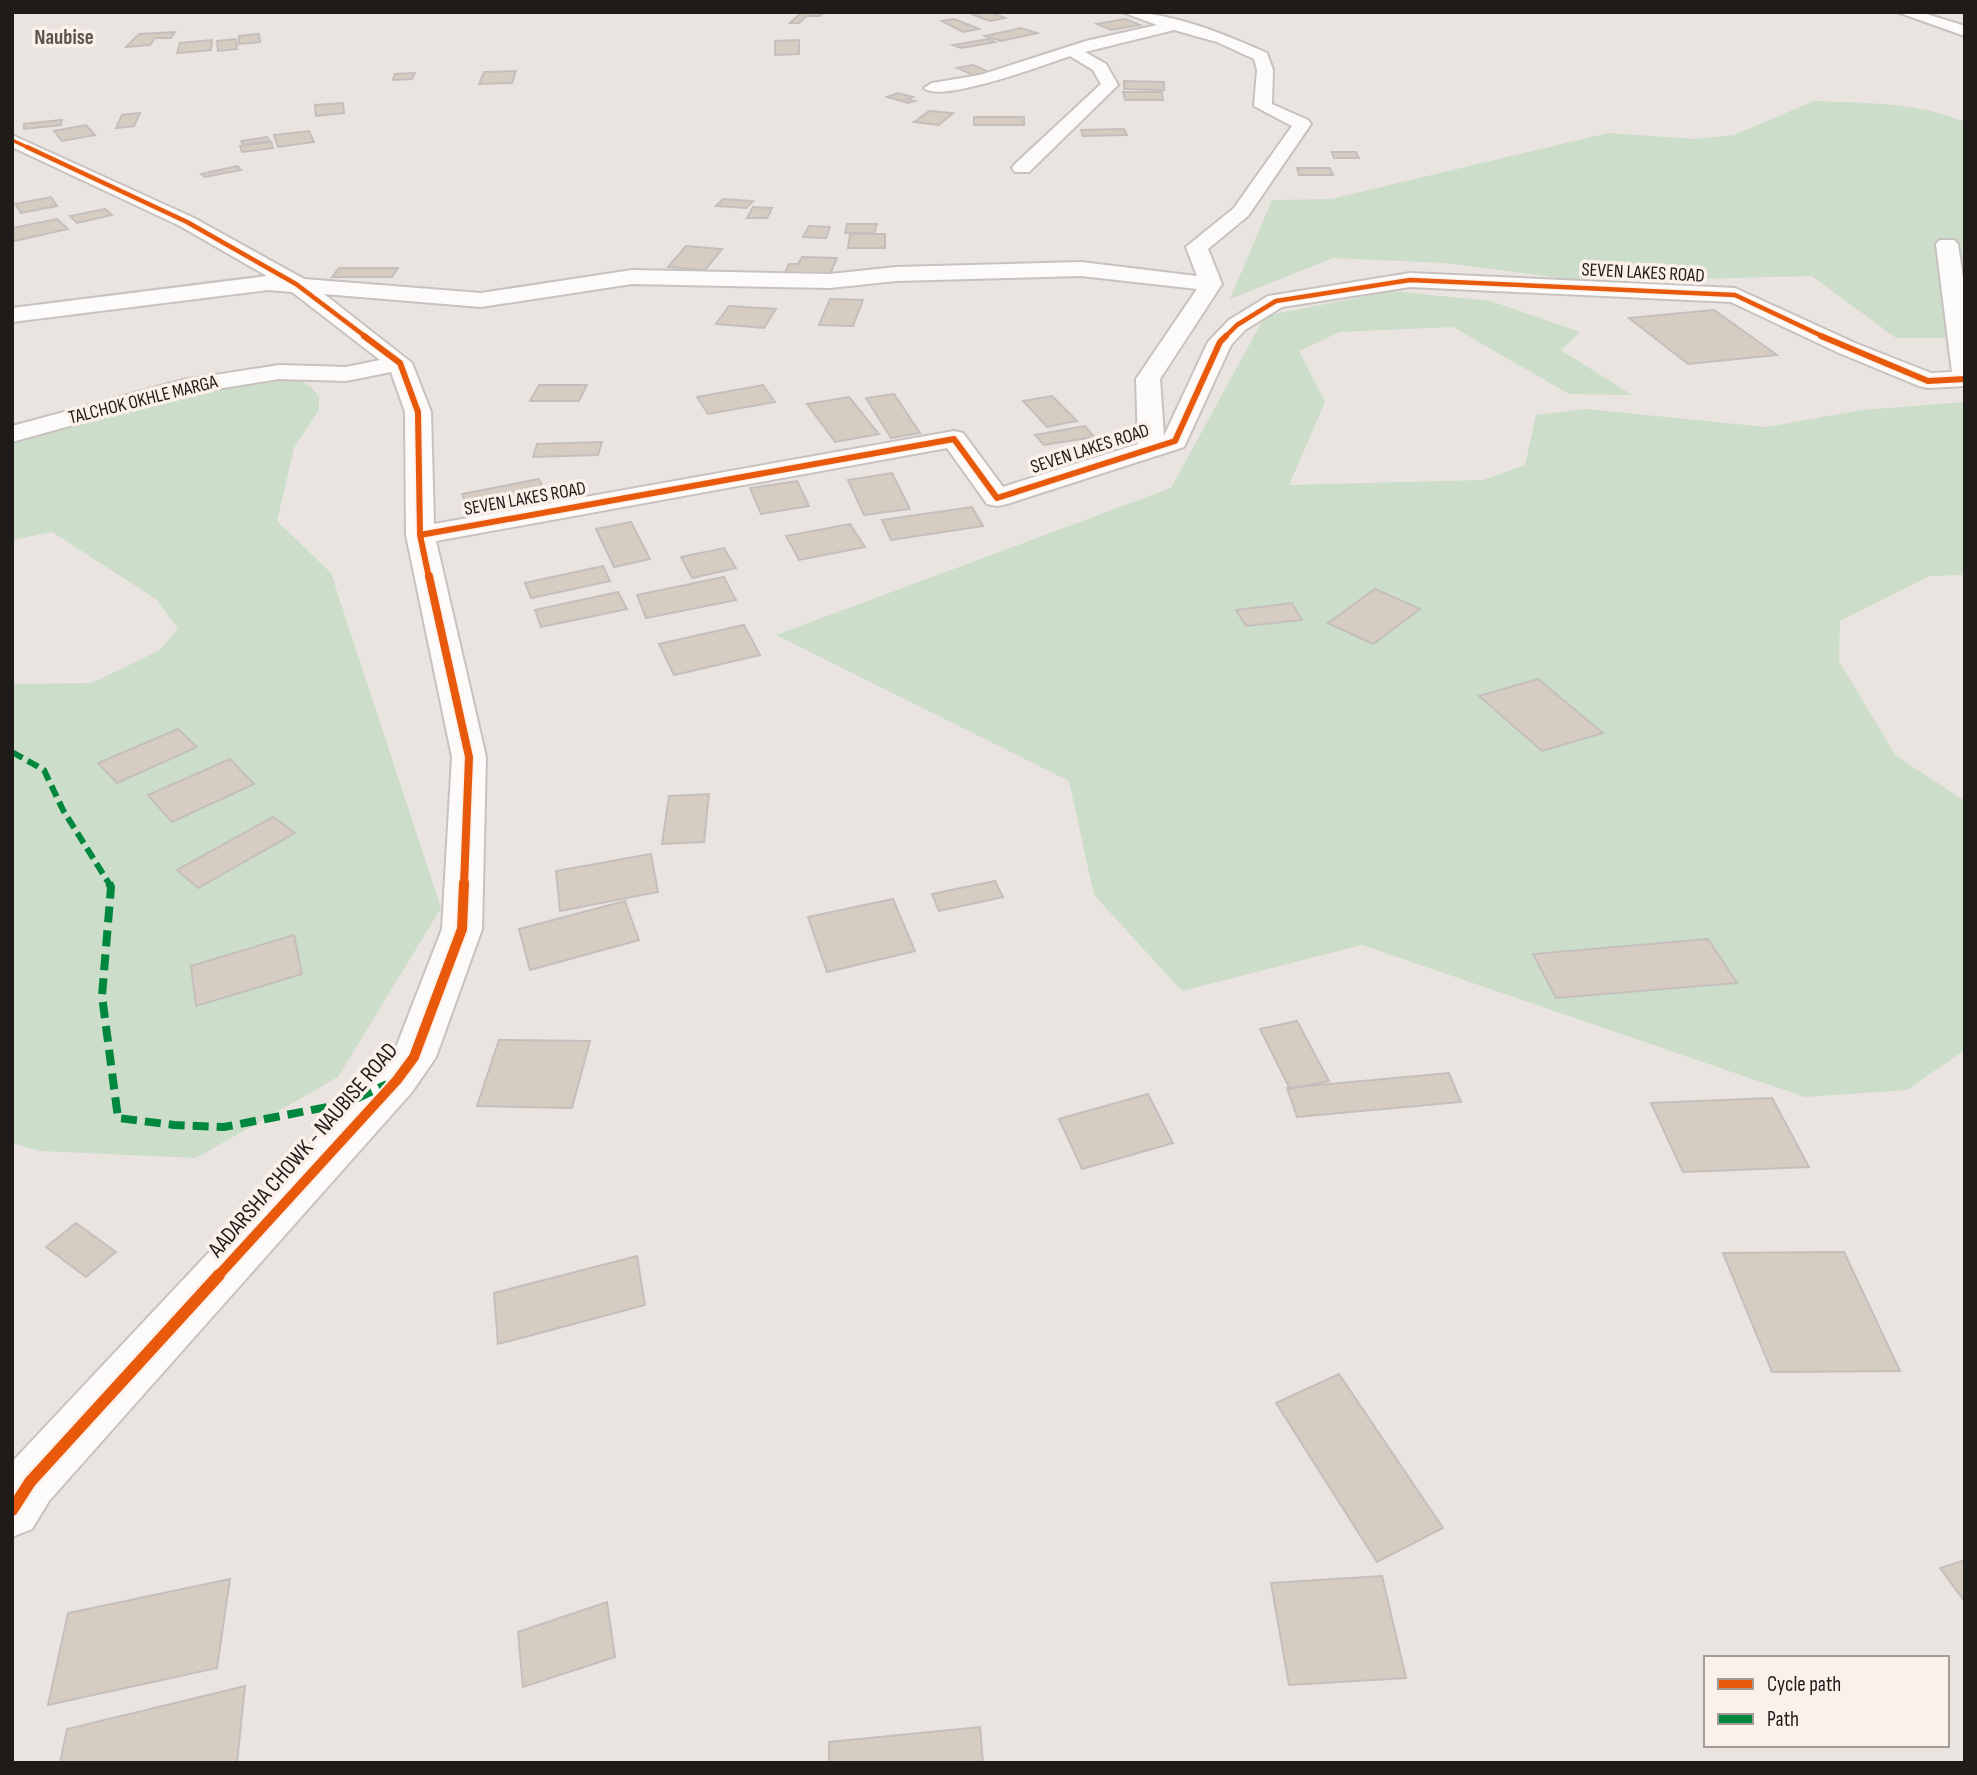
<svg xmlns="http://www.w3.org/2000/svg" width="1977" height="1775" font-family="'Sofia Sans Condensed',sans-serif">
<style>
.green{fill:#ccddc9}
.building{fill:#d7ccc2;stroke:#c4bfbc;stroke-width:2}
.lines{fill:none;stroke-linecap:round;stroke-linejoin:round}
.minor-casing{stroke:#c7c2c0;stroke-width:4}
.minor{fill:#fcfbfa;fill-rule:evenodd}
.quiet-far1{stroke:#00873e;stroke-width:6;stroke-dasharray:12 6;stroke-linecap:butt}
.quiet{stroke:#00873e;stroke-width:8;stroke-dasharray:16 8;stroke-linecap:butt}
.cycleway-far5-casing{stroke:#fbf0ea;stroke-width:5}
.cycleway-far4-casing{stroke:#fbf0ea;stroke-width:7}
.cycleway-far3-casing{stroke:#fbf0ea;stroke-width:9}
.cycleway-far2-casing{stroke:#fbf0ea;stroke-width:11}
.cycleway-far1-casing{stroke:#fbf0ea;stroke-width:14}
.cycleway-casing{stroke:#fbf0ea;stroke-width:17}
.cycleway-far5{stroke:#e8590c;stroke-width:3.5}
.cycleway-far4{stroke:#e8590c;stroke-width:4.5}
.cycleway-far3{stroke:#e8590c;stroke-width:6}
.cycleway-far2{stroke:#e8590c;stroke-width:8}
.cycleway-far1{stroke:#e8590c;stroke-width:10}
.cycleway{stroke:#e8590c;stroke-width:12}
.labels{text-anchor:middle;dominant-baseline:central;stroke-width:7;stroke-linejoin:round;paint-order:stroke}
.far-street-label{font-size:19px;fill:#1f1b19;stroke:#fbf0ea}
.far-neighbourhood-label{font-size:21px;font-weight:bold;fill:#5d544f;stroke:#fbf0ea}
.street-label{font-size:23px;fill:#1f1b19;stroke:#fbf0ea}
</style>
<rect width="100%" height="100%" fill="#eae4e1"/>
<path class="green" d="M1814,101C1865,103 1916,102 1965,122V330L1952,338H1896L1812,276L1592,282L1445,263L1333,258L1230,299L1272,200L1331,199L1608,133L1695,139L1734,135Z
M1392,291L1491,301L1580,332L1561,350L1632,395L1569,394L1453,327L1340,332L1299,351L1325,402L1289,485L1483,480L1525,465L1536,415L1586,409L1766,427L1862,410L1965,402V575L1930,576L1840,621L1839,661L1896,756L1965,801V1050L1907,1090L1805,1097L1362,945L1182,991L1094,895L1069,781L776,635L1171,488L1265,316Z
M295,378L310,386L319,396V410L294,448L277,521L331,573L441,908L338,1077L196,1158L40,1151L12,1143V684L92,683L160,650L178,629L156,599L52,532L12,540V424L183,387Z"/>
<path class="building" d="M802,12H825L820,16H807L799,23H790Z
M990,12L1005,18L990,21L971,14Z
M954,19L979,29L963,32L942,21Z
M1125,19L1140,25L1111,30L1097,24Z
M1021,28L1037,33L1001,41L985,36Z
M175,32L171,38H155L150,45L126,47L139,34Z
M259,34L260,42L239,44V36Z
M236,39L237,49L218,51L217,41Z
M988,39L995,42L961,48L953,45Z
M212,40L211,50L177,53L180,43Z
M799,40V54L775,55V41Z
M973,65L989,72L973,75L957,68Z
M516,71L512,83L479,84L484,72Z
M415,73L412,79L393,80L395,74Z
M1124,81L1164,82V90L1124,89Z
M1123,92H1162L1163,100H1125Z
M898,93L913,97L907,99L915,101L908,103L887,97Z
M343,103L344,113L316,116L315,105Z
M929,111L953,113L939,125L914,122Z
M140,113L134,126L116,128L122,115Z
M974,117H1024V125H974Z
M62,120L61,125L24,129V124Z
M86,125L95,135L62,141L54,131Z
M1124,129L1127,135L1083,136L1081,130Z
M309,131L314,142L278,147L274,135Z
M267,137L270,141L243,145L241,141Z
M271,142L273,148L242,152L240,146Z
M1332,152H1356L1359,158H1334Z
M237,166L241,170L205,177L201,174Z
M1297,168H1330L1333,175H1299Z
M51,197L57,206L21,213L15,204Z
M723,199L753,201L746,208L716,206Z
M753,207L772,208L767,218H747Z
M105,209L112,215L77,223L70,216Z
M57,219L68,229L15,241L12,238V228Z
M847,224H877L874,233H845Z
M809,226L830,227L826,238L803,237Z
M850,234H885V248H848Z
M686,246L722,249L705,270L668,267Z
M802,257L837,258L829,277L784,275L789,264H798Z
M339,268H398L392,277H332Z
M830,299L863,300L853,326L819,325Z
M729,306L776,309L764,328L716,324Z
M1714,310L1777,355L1688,364L1629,318Z
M539,385H587L579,401H530Z
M763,385L775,402L708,414L697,397Z
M894,394L920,433L891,438L866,398Z
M1052,396L1077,421L1047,427L1023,401Z
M849,397L879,434L835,442L807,404Z
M1085,426L1094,437L1044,445L1035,435Z
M602,442L598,455L533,457L537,444Z
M892,473L910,509L864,515L848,480Z
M539,479L547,497L469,512L462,494Z
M797,481L809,506L761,514L750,488Z
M972,507L983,526L891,540L882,520Z
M631,522L650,559L614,567L596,529Z
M850,524L865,547L799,560L786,536Z
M724,548L736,568L692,578L681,557Z
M603,566L610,581L531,598L525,583Z
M724,577L736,600L646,618L637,595Z
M1375,589L1420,609L1373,644L1328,623Z
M618,592L627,609L541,627L535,610Z
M1292,603L1302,620L1246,626L1236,610Z
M744,625L760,655L674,675L659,644Z
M1538,679L1603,733L1542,751L1479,696Z
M178,729L197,747L117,783L98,763Z
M230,759L254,784L172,822L148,795Z
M709,794L704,842L662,844L669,796Z
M273,817L295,833L198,888L177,870Z
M651,854L658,892L560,911L556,871Z
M995,881L1003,897L939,911L932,894Z
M893,899L915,951L827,972L808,917Z
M625,901L639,940L530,970L519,929Z
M294,935L302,974L196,1006L191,966Z
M1708,939L1737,983L1556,998L1533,954Z
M1297,1021L1329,1081L1290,1089L1260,1029Z
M499,1040L590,1041L572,1108L477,1106Z
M1449,1073L1461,1102L1297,1117L1287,1088Z
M1148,1094L1173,1143L1082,1169L1059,1119Z
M1772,1098L1809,1167L1683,1172L1651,1103Z
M76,1223L116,1252L86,1277L46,1247Z
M1844,1252L1900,1371L1772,1372L1723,1253Z
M637,1256L645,1305L498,1344L494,1293Z
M1339,1374L1443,1528L1377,1562L1276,1403Z
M1965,1560V1602L1940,1568Z
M1382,1576L1406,1678L1289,1685L1271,1583Z
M230,1579L217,1668L48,1705L68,1613Z
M607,1602L615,1657L523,1687L518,1632Z
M245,1686L237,1763H60L67,1729Z
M980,1727L983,1763H829V1742Z"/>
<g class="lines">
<defs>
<path id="minor" d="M1122,12C1171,12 1222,33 1267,53L1273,70L1272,104L1308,120L1311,124L1248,216L1208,249L1222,284L1160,379L1164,436L1208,342L1229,320L1268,296L1410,273L1735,288L1855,343L1931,373L1952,372L1936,244L1940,240H1954L1958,244L1965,292V386L1928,388L1919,386L1839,353L1731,302L1410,287L1282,307L1245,330L1231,345L1184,447L1007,504L997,506L987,504L947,448L436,541L486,757L482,929L436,1057L412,1092L49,1501L32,1529L12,1537V1462L382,1068L395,1050L442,929L452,757L406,535L405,412L391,372L346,381L279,379L185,394L12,442V426L183,380L279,365L346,367L380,360L292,292L268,290L12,322V308L267,276L180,226L12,147V135L194,218L304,279L481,293L632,270L830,274L896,267L1081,262L1197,276L1186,247L1234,208L1292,126L1254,106L1257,70L1254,59L1217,42L1174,30L1085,52L1106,64L1118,85L1029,172H1015L1012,168L1015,164L1101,84L1093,70L1070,56C1047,64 939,104 924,88L932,83L980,75L1086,41L1157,25ZM1081,276L1197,289L1136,379L1138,444L1003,487L963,433L954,431L434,524L431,412L412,363L324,294L481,307L632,284L830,288L896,281Z
M1897,12H1920L1965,26V36Z"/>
</defs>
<use href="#minor" class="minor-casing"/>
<use href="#minor" class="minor"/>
<path class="quiet-far1" d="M12,752L44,770L63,810L110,885"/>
<path class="quiet" d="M109,883L111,887L102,996L118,1118L174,1125L224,1127L348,1103L387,1084"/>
<defs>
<path id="cycleway-far5" d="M12,140L31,149"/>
<path id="cycleway-far4" d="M27,147L187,222L296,284L366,337
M1225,337L1237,325L1276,301L1410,280L1735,295L1824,337"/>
<path id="cycleway-far3" d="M364,336L400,363L418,412L420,535L429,578
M1821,336L1928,381L1965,379
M420,535L954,439L997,498L1175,441L1220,342L1226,336"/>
<path id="cycleway-far2" d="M429,576L469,757L464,885"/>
<path id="cycleway-far1" d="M218,1276L397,1080L414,1057L462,929L464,883"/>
<path id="cycleway" d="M12,1510L30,1482L219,1275"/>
</defs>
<use href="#cycleway-far5" class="cycleway-far5-casing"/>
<use href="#cycleway-far4" class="cycleway-far4-casing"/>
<use href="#cycleway-far3" class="cycleway-far3-casing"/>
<use href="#cycleway-far2" class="cycleway-far2-casing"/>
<use href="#cycleway-far1" class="cycleway-far1-casing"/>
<use href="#cycleway" class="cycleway-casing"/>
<use href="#cycleway-far5" class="cycleway-far5"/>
<use href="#cycleway-far4" class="cycleway-far4"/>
<use href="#cycleway-far3" class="cycleway-far3"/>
<use href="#cycleway-far2" class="cycleway-far2"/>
<use href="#cycleway-far1" class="cycleway-far1"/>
<use href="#cycleway" class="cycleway"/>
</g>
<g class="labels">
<g class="far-street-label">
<text transform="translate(1643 273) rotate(3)">SEVEN LAKES ROAD</text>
<text transform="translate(143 400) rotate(-14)">TALCHOK OKHLE MARGA</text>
<text transform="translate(1090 449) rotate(-18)">SEVEN LAKES ROAD</text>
<text transform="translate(525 499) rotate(-10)">SEVEN LAKES ROAD</text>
</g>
<g class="far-neighbourhood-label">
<text x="64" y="37">Naubise</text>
</g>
<g class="street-label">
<text transform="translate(303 1150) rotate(-49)">AADARSHA CHOWK - NAUBISE ROAD</text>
</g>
</g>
<rect width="1977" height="1775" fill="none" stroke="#1f1b19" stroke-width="28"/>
<rect x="1704" y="1656" width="245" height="91" fill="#fbf0ea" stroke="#a39b96" stroke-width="2"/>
<rect x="1718" y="1679" width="35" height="10" fill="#e8590c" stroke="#a39b96" stroke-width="2"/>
<text x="1767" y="1691" font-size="21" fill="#1f1b19">Cycle path</text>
<rect x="1718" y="1714" width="35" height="10" fill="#00873e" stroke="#a39b96" stroke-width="2"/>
<text x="1767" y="1726" font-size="21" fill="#1f1b19">Path</text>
</svg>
